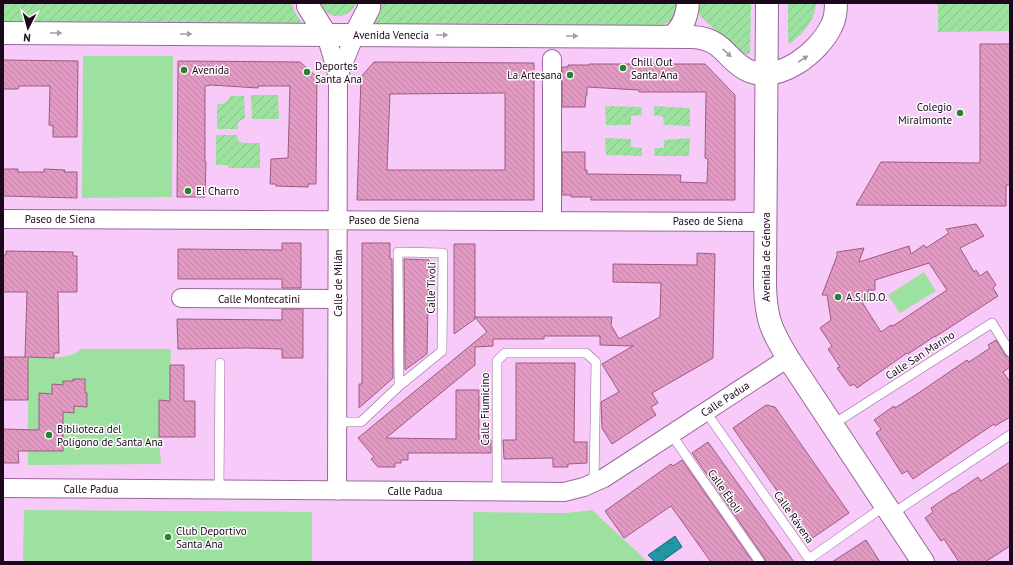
<svg xmlns="http://www.w3.org/2000/svg" width="1013" height="565" font-family="'PT Sans',sans-serif">
<style>
.park{fill:#9de1a0}
.garden{fill:url(#garden-furrows)}
.water{fill:url(#water-ripples);stroke:#1f6c7b}
.building{fill:url(#building-back-hatch);stroke:#9e5a81;fill-rule:evenodd}
.lines{fill:none;stroke-linecap:round;stroke-linejoin:round}
.lane-casing{stroke:#9a669c;stroke-width:10}
.street-casing{stroke:#9a669c;stroke-width:20}
.secondary-casing{stroke:#9a669c;stroke-width:24}
.lane{stroke:#fff;stroke-width:9}
.street{stroke:#fff;stroke-width:18}
.secondary{stroke:#fff;stroke-width:22}
.oneway{fill:#a49ca5}
.poi-dot{fill:#268334;stroke:#fdfdfd;stroke-width:1.5}
.labels{text-anchor:middle;dominant-baseline:central;stroke-width:3;stroke-linejoin:round;paint-order:stroke}
.street-label{font-size:11px;fill:#1c081d;stroke:#fdfdfd}
.poi-label{font-size:11px;fill:#1c081d;stroke:#fdfdfd;text-anchor:start}
</style>
<defs>
<pattern id="garden-furrows" width="10" height="10" patternUnits="userSpaceOnUse"><rect width="10" height="10" fill="#9de1a0"/><path d="M-1 1l2-2M0 10L10 0M9 11l2-2" fill="none" stroke="#87c089"/></pattern>
<pattern id="water-ripples" width="26" height="14" patternUnits="userSpaceOnUse"><rect width="26" height="14" fill="#2097a3"/><path d="M2 4q2-2 4 0t4 0M15 11q2-2 4 0t4 0" fill="none" stroke="#1b7984"/></pattern>
<pattern id="building-back-hatch" width="6" height="6" patternUnits="userSpaceOnUse"><rect width="6" height="6" fill="#e299c2"/><path d="M-1 5l2 2M0 0l6 6M5-1l2 2" fill="none" stroke="#c182a6"/></pattern>
</defs>
<rect width="100%" height="100%" fill="#f8caf9"/>
<path class="park" d="M83,56H173L172,197L82,198Z
M924,272L936,291L900,313L888,295Z
M81,349H171L170,401L159,400V437L161,464L28,465V357C45,357 68,361 81,349Z
M24,510L312,512V562H23Z
M592,510L648,562H473V512L566,513Z"/>
<path class="garden" d="M3,3H292C293,12 299,18 304,25L3,23Z
M319,3H356C348,21 327,20 319,3Z
M378,3H682C676,15 673,20 661,26L373,25L371,23Z
M694,3H751L750,54L741,53L701,17L694,7Z
M788,3H816C815,21 803,33 790,44L788,40Z
M938,3H1010V31L938,32Z
M251,95H278L279,119H252Z
M230,96H244L245,119C238,120 237,123 238,129H217V104C225,104 227,103 230,96Z
M605,106L641,107L642,115L631,116V125H606Z
M654,106L690,108V126L664,125L663,117L654,115Z
M216,135H237L238,141L244,143H260V168H228V165H216Z
M605,138L631,139V147L642,148V156L606,155Z
M690,138L689,156H655L654,148H664V140Z"/>
<path class="water" d="M675,536L682,547L661,562H655L648,555Z"/>
<path class="building" d="M980,44H1010V185H1006V206L856,205L881,162L980,163Z
M3,60L78,61L77,137H53V126L49,125L50,86H19L18,89H3Z
M178,61L300,62L317,77L316,184H308V187L276,186V184H270L271,159L288,158L290,86H258V88L211,85L205,86V162H206L205,197H177Z
M374,62L534,63V200H357L361,77ZM505,93V170H387L390,94Z
M589,64H705L735,95V200H591V197H571V195H562V152H585V170H587V174L681,175L680,182L707,183L708,159L705,158L706,92H639V90L587,87V95H586L585,107H562V67H568V65H589Z
M3,169H18V172H44V169L65,170L64,172H77V198L3,196Z
M976,224L984,236L960,248L974,272L976,270L980,276L987,271L996,285L993,288L998,296L935,337V336L908,354L907,353L857,388L854,384L850,386L837,368L840,367L828,349L832,346L820,328L831,320L827,295H822L837,256V252L864,248L859,262L909,246L911,254L924,245L926,248L949,233L946,229ZM929,263L947,290L893,326L891,325L881,332L862,302L870,301L868,290H875V280Z
M282,243H301V288H282V279H178V249L282,250Z
M362,243H390V259H392L393,378L359,408V384H362Z
M454,244H475V317H612L611,325L619,339L660,317L661,283L613,282V264L697,265V253L715,254L713,358L652,393L658,403L651,407L656,415L612,444L602,428L601,402L619,392L602,364L633,346L600,345V336H544V339H493V346L475,347V365L386,438L456,439V390H479V439L491,440V453H408V460H401V463H395V467H378L371,459L374,457L358,438L487,332L475,317V319L454,334Z
M6,251L73,252V256H77V292H58L59,353H54V358L28,357V400H3V357H26H25L27,292H3V255H6Z
M404,259L429,260L427,354L405,370Z
M282,309H303V358H282V349L247,348L178,349L177,319L282,320Z
M996,340L1005,355L1010,358V367L1003,372L1010,382V417L995,426L994,424L913,479L907,471L902,474L876,433L881,429L874,420L894,406L895,408L920,392L967,360L969,362L990,348L988,345Z
M516,363H575L574,442H587V463L568,464V467H553V458L504,459L503,440H516Z
M170,365H184V401H195V437H159V400L170,401Z
M73,379H85V393H87V407L74,406V413L63,412V451H18L19,463H3V429L39,430V393L52,394V384L63,385V381H73Z
M766,405L775,407L849,513L811,539L733,428Z
M708,442L794,562H766L765,559L692,453Z
M682,460L753,562H711L671,506L624,538L605,511L671,464L673,466Z
M1010,462V546L985,562H959L944,539L941,541L925,518L933,512L931,508L953,493V494L978,477L981,481Z
M866,540L880,562H832Z"/>
<g class="lines">
<defs>
<path id="lane" d="M706,412L809,559L886,505
M337,422H361L399,386L442,351L443,253L398,252L399,386
M832,425L992,323L1010,352
M671,434L760,562
M219,490L220,363
M497,492V361L505,353H586L596,362L594,483
M892,514L1010,435"/>
<path id="street" d="M326,35L338,76L337,491
M552,59V221
M338,76L355,35
M3,219L766,222
M181,298L338,299
M3,488L564,492L584,487L604,478L788,358"/>
<path id="secondary" d="M308,3V6L326,35
M767,3L765,286C766,319 771,330 788,358L923,562
M3,33L693,37C725,39 726,61 749,71C780,83 818,53 831,27C835,20 836,11 836,3
M355,35L369,8V3
M671,37C683,29 687,16 688,3"/>
</defs>
<use href="#lane" class="lane-casing"/>
<use href="#street" class="street-casing"/>
<use href="#secondary" class="secondary-casing"/>
<use href="#lane" class="lane"/>
<use href="#street" class="street"/>
<use href="#secondary" class="secondary"/>
</g>
<defs><path id="oneway-solid" d="M-6-.8H1V-3.2L6.5 0L1 3.2V.8H-6Z"/></defs>
<g class="oneway">
<use href="#oneway-solid" transform="translate(56 33)"/>
<use href="#oneway-solid" transform="translate(186 34)"/>
<use href="#oneway-solid" transform="translate(442 35)"/>
<use href="#oneway-solid" transform="translate(572 36)"/>
<use href="#oneway-solid" transform="translate(727 53) rotate(43)"/>
<use href="#oneway-solid" transform="translate(803 59) rotate(-33)"/>
</g>
<g class="poi-dot">
<circle cx="623" cy="68" r="4"/>
<circle cx="184" cy="70" r="4"/>
<circle cx="307" cy="72" r="4"/>
<circle cx="570" cy="75" r="4"/>
<circle cx="960" cy="113" r="4"/>
<circle cx="188" cy="191" r="4"/>
<circle cx="838" cy="297" r="4"/>
<circle cx="49" cy="435" r="4"/>
<circle cx="168" cy="537" r="4"/>
</g>
<g class="labels">
<g class="street-label">
<text x="391" y="35">Avenida Venecia</text>
<text x="60" y="219">Paseo de Siena</text>
<text x="384" y="220">Paseo de Siena</text>
<text x="708" y="221">Paseo de Siena</text>
<text transform="translate(766 257) rotate(-90)">Avenida de Génova</text>
<text transform="translate(338 283) rotate(-90)">Calle de Milán</text>
<text transform="translate(431 288) rotate(-89)">Calle Tívoli</text>
<text x="259" y="299">Calle Montecatini</text>
<text transform="translate(920 355) rotate(-33)">Calle San Marino</text>
<text transform="translate(725 399) rotate(-33)">Calle Padua</text>
<text transform="translate(485 409) rotate(-90)">Calle Fiumicino</text>
<text x="91" y="489">Calle Padua</text>
<text x="415" y="491">Calle Padua</text>
<text transform="translate(725 491) rotate(55)">Calle Éboli</text>
<text transform="translate(794 517) rotate(55)">Calle Rávena</text>
</g>
<g class="poi-label">
<text x="631" y="62">Chill Out<tspan x="631" dy="13">Santa Ana</tspan></text>
<text x="315" y="66">Deportes<tspan x="315" dy="13">Santa Ana</tspan></text>
<text x="192" y="70">Avenida</text>
<text x="562" y="75" text-anchor="end">La Artesana</text>
<text x="952" y="107" text-anchor="end">Colegio<tspan x="952" dy="13">Miralmonte</tspan></text>
<text x="196" y="191">El Charro</text>
<text x="846" y="297">A.S.I.D.O.</text>
<text x="57" y="429">Biblioteca del<tspan x="57" dy="13">Polígono de Santa Ana</tspan></text>
<text x="176" y="531">Club Deportivo<tspan x="176" dy="13">Santa Ana</tspan></text>
</g>
</g>
<rect width="1013" height="565" fill="none" stroke="#1c081d" stroke-width="8"/>
<g transform="translate(28 28) rotate(186)" stroke="#fdfdfd" stroke-width="3" paint-order="stroke">
<path d="M0-3L7 15L0 10L-7 15Z" fill="#1c081d"/>
<text y="-6" font-size="11" font-weight="bold" text-anchor="middle" fill="#1c081d">N</text>
</g>
</svg>
